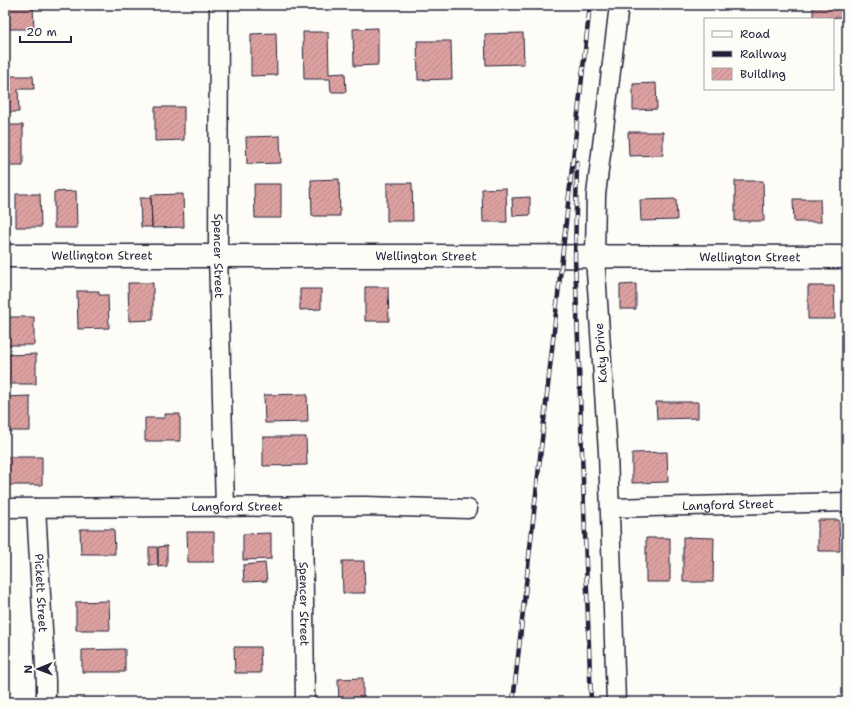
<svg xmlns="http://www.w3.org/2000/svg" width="852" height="707" font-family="'Shantell Sans',sans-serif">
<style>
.building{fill:url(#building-hatch);stroke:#22223b}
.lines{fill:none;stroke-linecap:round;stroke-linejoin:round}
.street-casing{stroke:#22223b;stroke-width:21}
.secondary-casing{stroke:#22223b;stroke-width:25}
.street{stroke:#fdfcf7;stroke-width:18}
.secondary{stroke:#fdfcf7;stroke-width:22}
.rail-casing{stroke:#22223b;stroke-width:4.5}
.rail{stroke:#fdfcf7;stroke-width:3;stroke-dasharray:9;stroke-linecap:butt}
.labels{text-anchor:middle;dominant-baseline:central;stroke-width:3;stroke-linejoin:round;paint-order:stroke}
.street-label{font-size:12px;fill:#22223b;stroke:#fdfcf7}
</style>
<defs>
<pattern id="building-hatch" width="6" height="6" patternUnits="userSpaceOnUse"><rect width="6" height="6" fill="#dca1a0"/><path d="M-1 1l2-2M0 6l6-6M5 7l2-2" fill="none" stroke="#bc8a8b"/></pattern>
</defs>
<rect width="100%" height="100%" fill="#fdfcf7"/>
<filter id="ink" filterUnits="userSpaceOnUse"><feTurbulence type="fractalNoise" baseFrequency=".025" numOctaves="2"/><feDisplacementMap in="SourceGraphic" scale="8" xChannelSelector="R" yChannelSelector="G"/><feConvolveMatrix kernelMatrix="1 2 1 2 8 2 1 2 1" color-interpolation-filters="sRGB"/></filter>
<g filter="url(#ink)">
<path class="building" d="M10,5H33L34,29H5V6Z
M813,5H847V17L813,18Z
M378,28V65L354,66L353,29Z
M303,32H328L329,74L345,73L346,92H331L330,79H304Z
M276,33L277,75L251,76V34Z
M523,33L524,64L486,65L485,34Z
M417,41H451L452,79L418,80Z
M5,76H33L34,89H18L19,112H5Z
M656,83L657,109L633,110V84Z
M155,107H184V140L155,141Z
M5,125H23V166H5Z
M628,132H663V155L629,156Z
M280,136L281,163L247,164L246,137Z
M339,179L340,216H312L311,180Z
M735,181H763L764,221H735Z
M387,183H412L413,221H387Z
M254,184H281V218H255Z
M506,188L507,222H483L482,189Z
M76,191L77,228H54V192Z
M16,194H40L41,227H16Z
M183,194L184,227L152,228L151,195Z
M530,197V215L513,216L512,198Z
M140,198H151L152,227H141Z
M676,199L677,220L641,221L640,200Z
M793,199H820L821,222H794Z
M128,283H153V320L129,321Z
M636,284V309H620V285Z
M808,286H834L835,319H808Z
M365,287H388L389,321H365Z
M300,289H321V309L300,310Z
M77,291H99V295H108L109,328L78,329Z
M5,317H34V345H5Z
M36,354V384H5V355Z
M307,394L308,422L265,423L264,395Z
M30,396V431H5V397Z
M656,402H698V418L657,419Z
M165,414H180V441H145V418H165Z
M263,437H306L307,465L263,466Z
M667,452L668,482L632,483V453Z
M5,457H42V485H5Z
M818,520H839L840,551H818Z
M80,529H114L115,554H81Z
M187,532H214V562H188Z
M271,533V559L243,560V534Z
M683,537L714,538L713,582H683Z
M646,538H670V582H646Z
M167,546V566L158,567V547Z
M149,547H157L158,565H149Z
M342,561H364L365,593H343Z
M265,563L267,581L244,582L243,565Z
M109,601L110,630H76V602Z
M234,647H260L261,673H235Z
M125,649V672H82V650Z
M363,678V702H339L338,679Z
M80,699H107V702H80Z"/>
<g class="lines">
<defs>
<g id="street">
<path id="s1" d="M219,5L218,254L225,507"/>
<path id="s2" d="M303,506L305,702"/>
<path id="s3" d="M5,508L365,506L468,509"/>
<path id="s4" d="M36,508L46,682V702"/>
<path id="s5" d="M610,508L847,502"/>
<path d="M616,702L608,452L595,257L596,195L619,5"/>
</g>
<g id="secondary">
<path id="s6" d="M5,256C286,254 566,258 847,257"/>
</g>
</defs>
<use href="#street" class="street-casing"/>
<use href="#secondary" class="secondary-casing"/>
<use href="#street" class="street"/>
<use href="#secondary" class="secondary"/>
<defs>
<path id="rail" d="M577,162L575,257L591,702
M513,702L590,5"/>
</defs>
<use href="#rail" class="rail-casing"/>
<use href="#rail" class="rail"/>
</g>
</g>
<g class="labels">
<g class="street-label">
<text stroke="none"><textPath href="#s6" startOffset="97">Wellington Street</textPath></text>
<text stroke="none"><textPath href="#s1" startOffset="251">Spencer Street</textPath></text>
<text stroke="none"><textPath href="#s6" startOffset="421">Wellington Street</textPath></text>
<text stroke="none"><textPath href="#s6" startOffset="745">Wellington Street</textPath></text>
<text transform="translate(601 353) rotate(-94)">Katy Drive</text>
<text stroke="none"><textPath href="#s5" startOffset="118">Langford Street</textPath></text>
<text stroke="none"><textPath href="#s3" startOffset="232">Langford Street</textPath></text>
<text stroke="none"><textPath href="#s4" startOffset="85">Pickett Street</textPath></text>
<text stroke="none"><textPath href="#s2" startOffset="98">Spencer Street</textPath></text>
</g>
</g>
<rect width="852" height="707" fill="none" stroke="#fdfcf7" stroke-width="20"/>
<rect x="10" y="10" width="832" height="687" fill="none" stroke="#22223b" stroke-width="1.5" filter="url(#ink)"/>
<rect x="704" y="18" width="130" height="72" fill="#fdfcf7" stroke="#a5a5ac"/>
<rect x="712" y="31" width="20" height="6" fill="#fdfcf7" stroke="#a5a5ac"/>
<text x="740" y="38" font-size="12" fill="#22223b">Road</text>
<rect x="712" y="51" width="20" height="6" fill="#22223b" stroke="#a5a5ac"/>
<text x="740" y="58" font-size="12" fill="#22223b">Railway</text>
<rect x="712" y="68" width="20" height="12" fill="url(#building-hatch)" stroke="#a5a5ac"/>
<text x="740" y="78" font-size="12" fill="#22223b">Building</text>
<g transform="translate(38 669) rotate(269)" stroke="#fdfcf7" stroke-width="3" paint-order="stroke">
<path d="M0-3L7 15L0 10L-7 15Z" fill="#22223b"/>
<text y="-6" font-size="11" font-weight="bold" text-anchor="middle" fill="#22223b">N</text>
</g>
<path d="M20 36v6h51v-6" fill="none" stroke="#22223b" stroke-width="2"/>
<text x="26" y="36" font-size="12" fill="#22223b" stroke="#fdfcf7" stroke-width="3" paint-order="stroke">20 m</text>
</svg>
